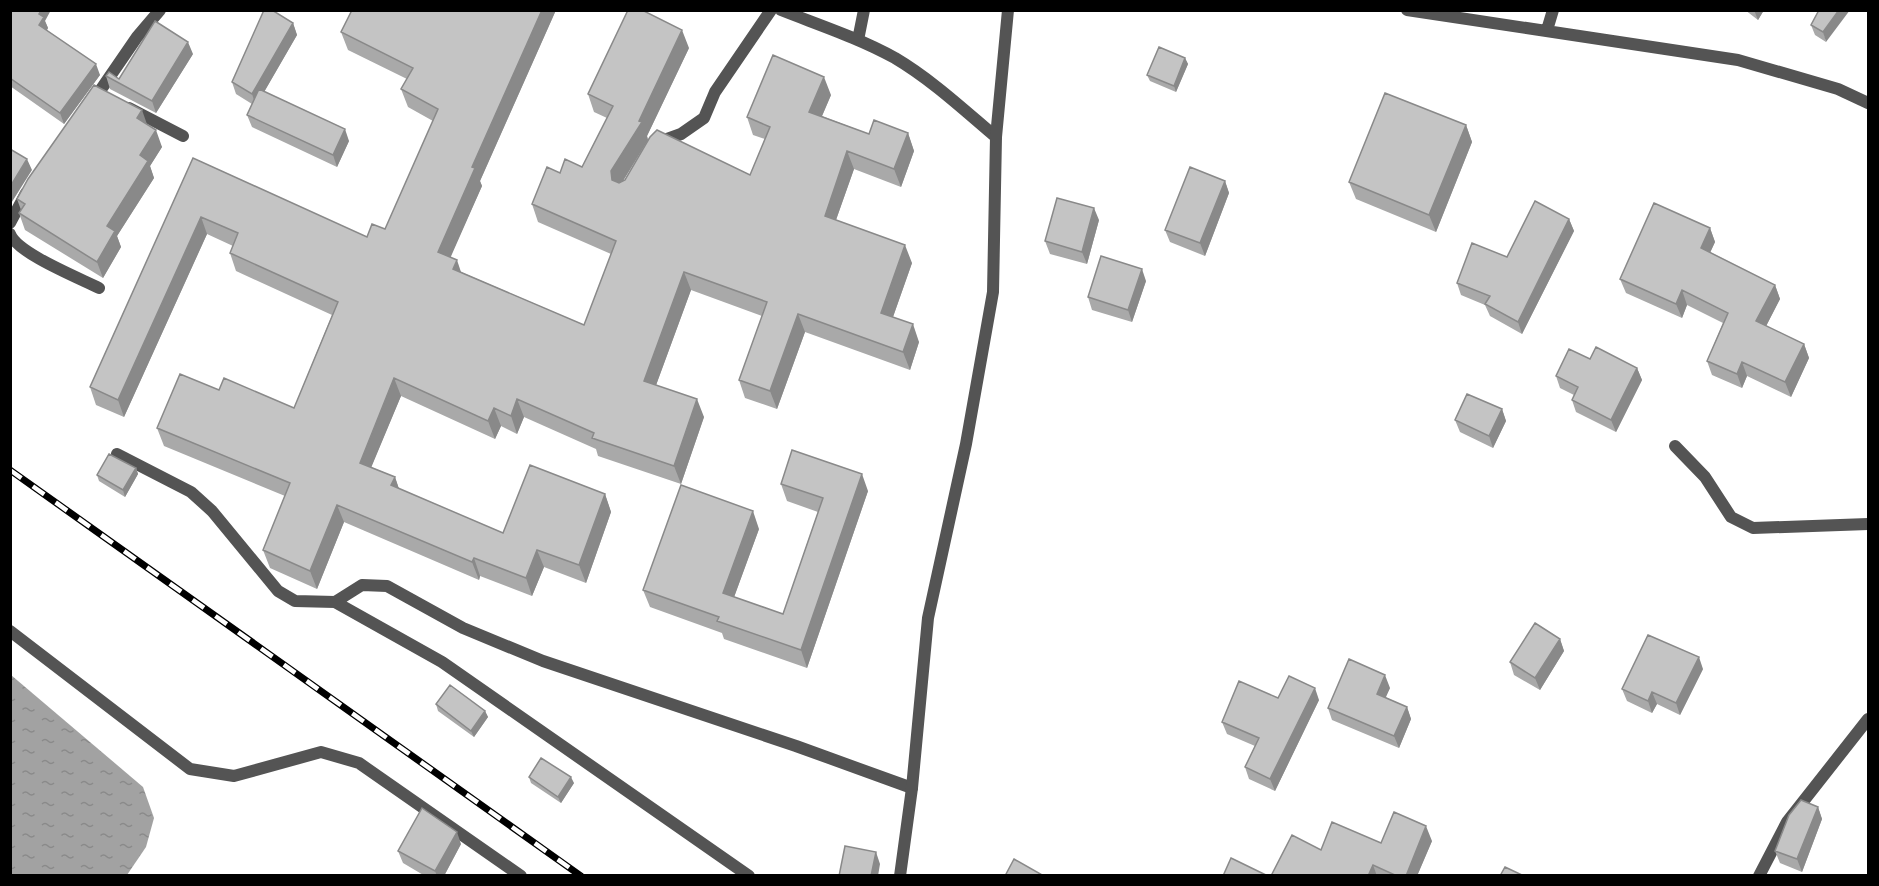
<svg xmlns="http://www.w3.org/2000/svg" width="1879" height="886" font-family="Figtree,sans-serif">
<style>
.water{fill:url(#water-ripples)}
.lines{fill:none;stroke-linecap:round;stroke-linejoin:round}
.service{stroke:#545454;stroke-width:12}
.minor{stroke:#545454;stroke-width:12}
.tertiary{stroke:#545454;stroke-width:12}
.rail-casing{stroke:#000;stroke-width:7}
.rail{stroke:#fff;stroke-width:4.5;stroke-dasharray:14;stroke-linecap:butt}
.wall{fill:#a9a9a9}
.shaded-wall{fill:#898989}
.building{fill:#c4c4c4;stroke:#898989;stroke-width:1.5}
</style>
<defs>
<pattern id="water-ripples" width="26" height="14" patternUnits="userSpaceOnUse" patternTransform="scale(1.5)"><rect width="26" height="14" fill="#a2a2a2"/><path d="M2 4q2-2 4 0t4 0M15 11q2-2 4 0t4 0" fill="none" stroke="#8a8a8a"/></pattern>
</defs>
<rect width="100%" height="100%" fill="#fff"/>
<path class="water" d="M11,675L143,787L154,818L146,847L127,875H11Z"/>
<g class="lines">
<path class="service" d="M656,143L681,134L704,118L715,92L771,10"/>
<path class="minor" d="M781,10C819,25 859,38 895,58C932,80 964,110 996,137
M1407,10L1738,60L1838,89L1868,103
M1547,30L1553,10
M858,40L864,10
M93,101L137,37L160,10
M129,108L183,136
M10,223L26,193
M10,234C17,253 79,278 99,288
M1675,446L1705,477L1731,517L1753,528L1868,524
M117,454L191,492L212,511L278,591L295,601L335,602L362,585L387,586L463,628L543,661L796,746L912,788
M335,602L442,662L749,876
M10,631L190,769L234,776L321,752L359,763L521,876
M1759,876L1787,822L1868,719"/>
<path class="tertiary" d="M900,876L912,788L928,618L966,444L993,292L996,137L1008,10"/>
<defs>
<path id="rail" d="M10,470L581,876"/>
</defs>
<use href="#rail" class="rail-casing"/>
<use href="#rail" class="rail"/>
</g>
<path class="wall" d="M10,10L45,21L48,28L47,30L100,75L64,124L10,86Z
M352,10H556L480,181L482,186L450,257L461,272L584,325L611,254L538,222L532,204L560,173L582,167L607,118L594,112L588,94L689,48L647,136L648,140L623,181L750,175L765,139L753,135L747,117L831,95L822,116L869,134L908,133L914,151L901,187L854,169L836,220L912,263L893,317L919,342L910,370L805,332L777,409L745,398L739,380L762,316L691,290L656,385L704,417L681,484L598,456L596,449L524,417L517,434L501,426L495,439L401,396L371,467L395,477L399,489L503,533L605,494L611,512L586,583L544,567L532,596L480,576L479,580L344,522L317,589L270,568L263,550L285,496L164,446L157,428L219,390L294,408L332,315L236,271L230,253L233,246L207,234L124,417L96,405L90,387L193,158L367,237L385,229L433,121L408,107L401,89L407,79L348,50L341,32Z
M1745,10H1764L1758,20Z
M1819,10L1826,42L1815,35L1811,25Z
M293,23L297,35L264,92L349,141L337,167L252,127L247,115L252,104L236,94L232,82Z
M193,54L156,113L110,89L106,76L119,79Z
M1185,58L1188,64L1176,92L1150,81L1147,75Z
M147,125L162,147L150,166L154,178L117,236L121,247L103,278L25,230L19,213L21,210L17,199Z
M1466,125L1472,142L1436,232L1356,199L1349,182Z
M1225,181L1229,193L1205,256L1170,242L1165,230Z
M1569,219L1574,231L1522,334L1490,316L1485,305L1461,295L1457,283L1507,257Z
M1099,220L1087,264L1050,254L1045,241Z
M1710,228L1715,242L1710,252L1775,285L1780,299L1766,326L1804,344L1809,358L1791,397L1747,376L1742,388L1712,375L1707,361L1723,323L1687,305L1682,318L1626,293L1620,279Z
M1146,281L1132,322L1092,310L1088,297Z
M1590,359L1637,368L1642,380L1616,432L1576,412L1572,400L1574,395L1560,388L1556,376Z
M1502,409L1506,421L1493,448L1460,432L1455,420Z
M136,468L138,474L125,497L99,481L97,475Z
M781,484L868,491L807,668L724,639L722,633L650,607L643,590L759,529L734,597L783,614L818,512L787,501Z
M1560,639L1564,651L1540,690L1514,675L1510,662Z
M1703,669L1680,715L1657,704L1652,713L1627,701L1622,689Z
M1390,688L1385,697L1407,707L1411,719L1399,748L1332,720L1328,708Z
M1278,698L1319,700L1275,791L1249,779L1245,767L1255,746L1227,734L1222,722Z
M436,704L485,711L488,717L474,737L438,711Z
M529,777L574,783L561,803L531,783Z
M1818,807L1822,819L1802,872L1780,863L1775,851Z
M1432,841L1417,876H1271L1321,850L1381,843Z
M461,844L444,876H425L403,863L398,851Z"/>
<path class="shaded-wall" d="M41,10H51L45,21L48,28L43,36L39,25V14Z
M542,10H556L480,181L482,186L445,270L438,252L472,167Z
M1754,10H1764L1758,20Z
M1839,10H1850L1826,42L1823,32Z
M293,23L297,35L256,106L252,94Z
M682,30L689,48L647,136L648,140L618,189L612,180L611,171L639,121Z
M188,42L193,54L156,113L152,101Z
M1185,58L1188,64L1176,92L1174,86Z
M96,64L100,75L64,124L60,113Z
M824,77L831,95L816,130L809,112Z
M142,110L148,127L137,118Z
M1466,125L1472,142L1436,232L1429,215Z
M345,129L349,141L337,167L333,155Z
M156,130L162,147L150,166L154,178L117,236L121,247L103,278L97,262L107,226L140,155Z
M908,133L914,151L901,187L894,169Z
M847,151L854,169L831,234L825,216Z
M27,159L32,170L10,205V187Z
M1225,181L1229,193L1205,256L1200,243Z
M1094,208L1099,220L1087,264L1082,252Z
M201,217L207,234L124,417L118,400Z
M1569,219L1574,231L1522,334L1518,322Z
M1710,228L1715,242L1706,262L1701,248Z
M905,245L912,263L888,331L881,313Z
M457,260L463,278L453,269Z
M1142,269L1146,281L1132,322L1128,310Z
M684,272L691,290L651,399L644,381Z
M1775,285L1780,299L1761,336L1756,321Z
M1682,290L1687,305L1682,318L1676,304Z
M798,314L805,332L777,409L770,391Z
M913,324L919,342L910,370L903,352Z
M1804,344L1809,358L1791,397L1785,382Z
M1742,362L1747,376L1742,388L1737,374Z
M1637,368L1642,380L1616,432L1611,420Z
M394,378L401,396L366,480L360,463Z
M517,399L524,417L517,434L511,416Z
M697,399L704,417L681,484L674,466Z
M494,408L501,426L495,439L488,421Z
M1502,409L1506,421L1493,448L1489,436Z
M136,468L138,474L125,497L123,490Z
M862,474L868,491L807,668L801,650Z
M395,477L401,495L391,485Z
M605,494L611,512L586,583L579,565Z
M337,505L344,522L317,589L310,571Z
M753,511L759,529L729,611L723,593Z
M537,550L544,567L532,596L526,578Z
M474,558L480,576L479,580L472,562Z
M1560,639L1564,651L1540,690L1535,678Z
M1699,657L1703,669L1680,715L1676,703Z
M1385,675L1390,688L1382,706L1377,694Z
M1315,688L1319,700L1275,791L1270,779Z
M1652,692L1657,704L1652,713L1648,701Z
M1407,707L1411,719L1399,748L1394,736Z
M485,711L488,717L474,737L471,731Z
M571,777L574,783L561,803L558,797Z
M1818,807L1822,819L1802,872L1797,859Z
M1426,826L1432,841L1417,876H1406Z
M457,832L461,844L444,876H437L435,871Z
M876,852L880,864L878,876H871Z
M1373,865L1377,876H1368Z"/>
<path class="building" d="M10,10H41L39,14L44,17L39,25L96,64L60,113L10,78Z
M264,10H272L293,23L252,94L232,82Z
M352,10H542L472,167L475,168L438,252L457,260L453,269L584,325L616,241L532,204L547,167L560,173L565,159L582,167L613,106L588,94L628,10H642L682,30L639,121L642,122L611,171L612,180L619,183L625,180L650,137L657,130L750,175L770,127L747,117L773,55L824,77L809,112L869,134L874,120L908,133L894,169L847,151L825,216L905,245L881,313L913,324L903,352L798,314L770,391L739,380L767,302L684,272L644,381L697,399L674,466L592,438L594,433L517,399L511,416L494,408L488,421L394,378L360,463L395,477L391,485L503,533L530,465L605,494L579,565L537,550L526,578L474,558L472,562L337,505L310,571L263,550L290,483L157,428L180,374L219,390L224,378L294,408L338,302L230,253L238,233L201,217L118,400L90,387L193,158L367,237L372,224L385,229L438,109L401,89L413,68L341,32Z
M1819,10H1839L1823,32L1811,25Z
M155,21L188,42L152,101L106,76L109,72L119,79Z
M1159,47L1185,58L1174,86L1147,75Z
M94,85L142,110L137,118L156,130L140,155L148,161L107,226L115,231L97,262L19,213L25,204L17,199L28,179Z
M259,89L345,129L333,155L247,115Z
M1385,93L1466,125L1429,215L1349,182Z
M10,149L27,159L10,187Z
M1190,167L1225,181L1200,243L1165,230Z
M1057,198L1094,208L1082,252L1045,241Z
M1535,201L1569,219L1518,322L1485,304L1490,296L1457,283L1472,243L1507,257Z
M1654,203L1710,228L1701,248L1775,285L1756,321L1804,344L1785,382L1742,362L1737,374L1707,361L1728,313L1682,290L1676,304L1620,279Z
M1101,256L1142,269L1128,310L1088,297Z
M1596,347L1637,368L1611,420L1572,400L1578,387L1556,376L1569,349L1590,359Z
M1467,394L1502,409L1489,436L1455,420Z
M792,450L862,474L801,650L717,621L719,617L643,590L681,485L753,511L723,593L783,614L823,498L781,484Z
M109,454L136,468L123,490L97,475Z
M1535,623L1560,639L1535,678L1510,662Z
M1648,635L1699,657L1676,703L1652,692L1648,701L1622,689Z
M1349,659L1385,675L1377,694L1407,707L1394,736L1328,708Z
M1289,676L1315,688L1270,779L1245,767L1259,738L1222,722L1239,681L1278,698Z
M450,685L485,711L471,731L436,704Z
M541,758L571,777L558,797L529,777Z
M1801,800L1818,807L1797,859L1775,851L1789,815Z
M422,808L457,832L435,871L398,851Z
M1394,812L1426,826L1406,876H1397L1373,865L1368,876H1271L1292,835L1321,850L1332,822L1381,843Z
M845,846L876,852L871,876H839Z
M1231,858L1268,876H1223Z
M1014,859L1044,876H1005Z
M1505,867L1524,876H1500Z"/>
<rect width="1879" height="886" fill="none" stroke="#000000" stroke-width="24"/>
</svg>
